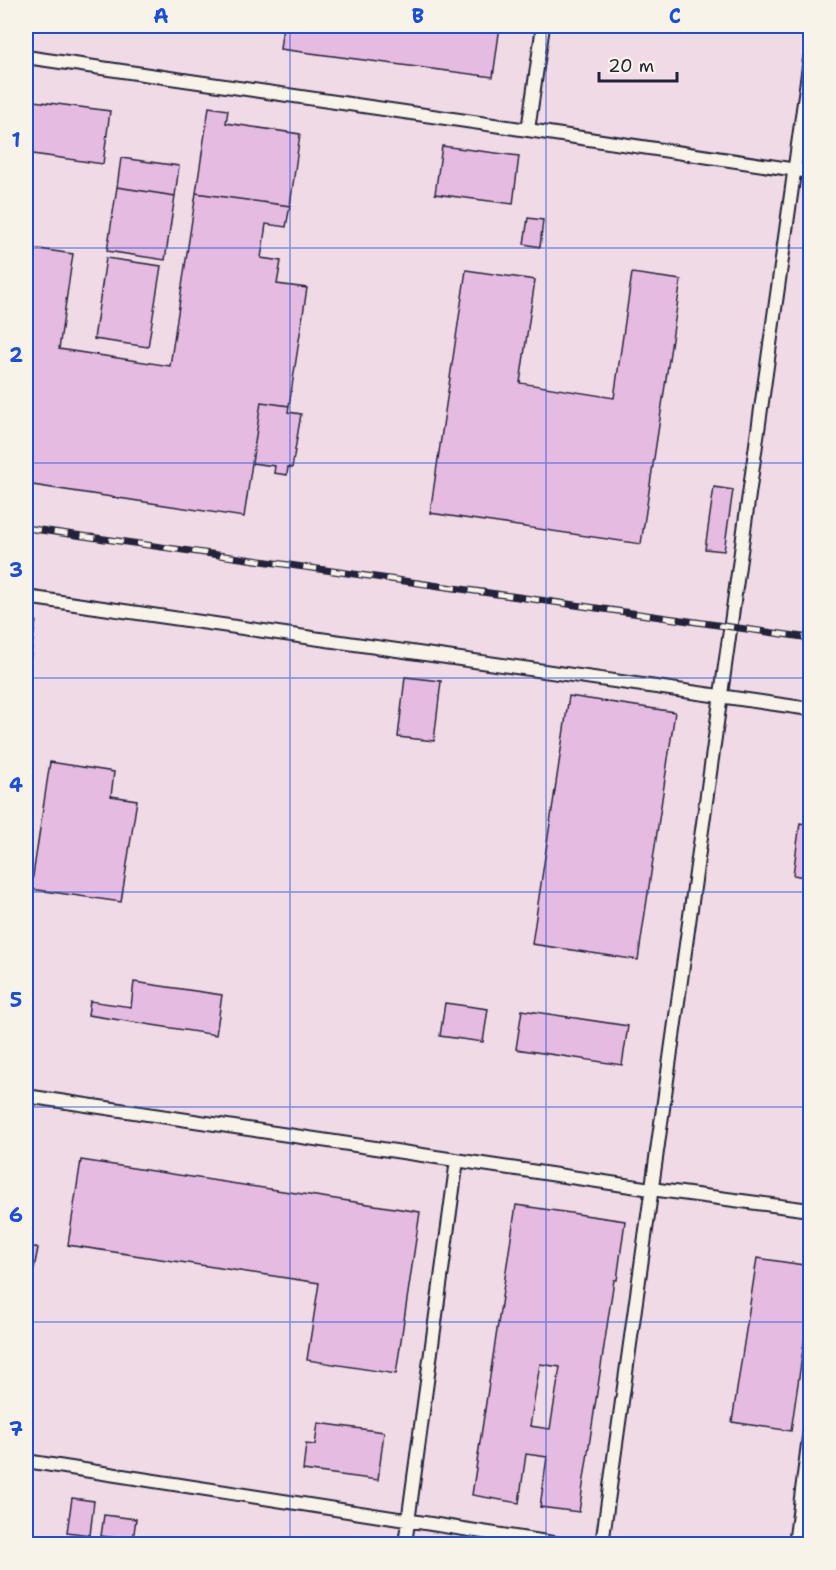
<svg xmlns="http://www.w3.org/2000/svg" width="836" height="1570" font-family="'Shantell Sans',sans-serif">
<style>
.built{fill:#f0dae6}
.building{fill:#e6bbe2;stroke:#22223b;stroke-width:1.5;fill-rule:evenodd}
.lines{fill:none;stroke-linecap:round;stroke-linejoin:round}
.lane-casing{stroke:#22223b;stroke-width:16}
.lane{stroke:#f7f3e8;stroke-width:12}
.rail-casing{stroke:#22223b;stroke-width:7}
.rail{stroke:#f7f3e8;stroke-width:4.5;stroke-dasharray:14;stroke-linecap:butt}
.grid{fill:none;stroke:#1d4ed8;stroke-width:1.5;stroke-opacity:0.55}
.neatline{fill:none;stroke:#1d4ed8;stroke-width:2}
.grid-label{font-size:20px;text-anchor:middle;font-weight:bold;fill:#1d4ed8}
</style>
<rect width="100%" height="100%" fill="#f4e8e7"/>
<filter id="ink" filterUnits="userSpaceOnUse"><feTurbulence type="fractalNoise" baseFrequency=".0167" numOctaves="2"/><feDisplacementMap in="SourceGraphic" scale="12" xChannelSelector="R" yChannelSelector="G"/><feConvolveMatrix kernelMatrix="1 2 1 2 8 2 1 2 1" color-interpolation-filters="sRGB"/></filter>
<g filter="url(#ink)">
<path class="built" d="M26,26H810V1544H26Z"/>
<path class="building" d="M283,26H500L493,77L280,49Z
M26,100L110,111L103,164L26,153Z
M209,107L228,110L226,123L300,134L290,206L196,193Z
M442,146L519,156L513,204L435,194Z
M121,158L179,166L175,196L117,187Z
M117,187L175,196L165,260L107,251Z
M196,193L290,206L286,227L266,224L261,258L281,261L277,284L307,288L289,406L261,402L244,517L26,484V247L73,254L59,349L170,366Z
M528,218L543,220L540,247L524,244Z
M106,258L161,266L148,347L94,339Z
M466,270L535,280L520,383L614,398L632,273L681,280L641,544L430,513Z
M261,402L289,406L288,412L301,414L292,468L288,467L287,475L274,473L275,466L252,463Z
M714,487L733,490L724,551L705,549Z
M26,618L36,620L28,674L26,673Z
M405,677L441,681L434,741L398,737Z
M569,696L675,712L638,960L532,944Z
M50,762L114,772L111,796L137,800L121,902L31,889Z
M800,823L810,825V878L793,875Z
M134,982L222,995L216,1035L88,1015L90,1001L131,1007Z
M445,1003L488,1009L483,1042L440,1036Z
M522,1010L628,1026L622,1065L516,1049Z
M81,1160L420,1212L396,1374L307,1360L319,1283L68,1245Z
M516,1205L625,1221L617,1280H614L579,1512L540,1507L547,1457L526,1454L519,1503L472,1495ZM540,1364L560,1367L550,1429L530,1426Z
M26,1245L38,1248L26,1310Z
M757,1258L810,1266V1302L791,1431L732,1422Z
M318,1423L384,1432L378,1480L303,1470L306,1444L315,1445Z
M72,1498L94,1501L90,1535L67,1532Z
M104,1515L136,1519L133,1540L101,1536Z"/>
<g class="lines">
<defs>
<path id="lane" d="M543,26L528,130L810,172
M26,57L528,130
M26,597L810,709
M26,1096L651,1189L810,1210
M26,1461L560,1544
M405,1544L457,1160
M602,1544L810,59
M795,1544L810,1429"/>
</defs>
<use href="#lane" class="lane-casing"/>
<use href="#lane" class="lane"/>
<defs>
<path id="rail" d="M26,528L810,638"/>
</defs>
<use href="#rail" class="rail-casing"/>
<use href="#rail" class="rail"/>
</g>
</g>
<path class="grid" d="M290,26V1544M546,26V1544M26,248H810M26,463H810M26,678H810M26,892H810M26,1107H810M26,1322H810"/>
<rect width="836" height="1570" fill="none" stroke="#f7f3e8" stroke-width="66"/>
<path d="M599 72v9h78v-9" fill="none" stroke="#22223b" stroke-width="3"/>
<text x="608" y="72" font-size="18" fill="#22223b" stroke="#f7f3e8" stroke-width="4.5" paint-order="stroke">20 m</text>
<rect x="33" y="33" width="770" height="1504" class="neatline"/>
<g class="grid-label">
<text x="161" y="23">A</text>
<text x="418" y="23">B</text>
<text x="675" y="23">C</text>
<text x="16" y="147">1</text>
<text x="16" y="362">2</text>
<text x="16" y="577">3</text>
<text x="16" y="792">4</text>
<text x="16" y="1007">5</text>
<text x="16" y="1222">6</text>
<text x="16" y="1436">7</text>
</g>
</svg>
